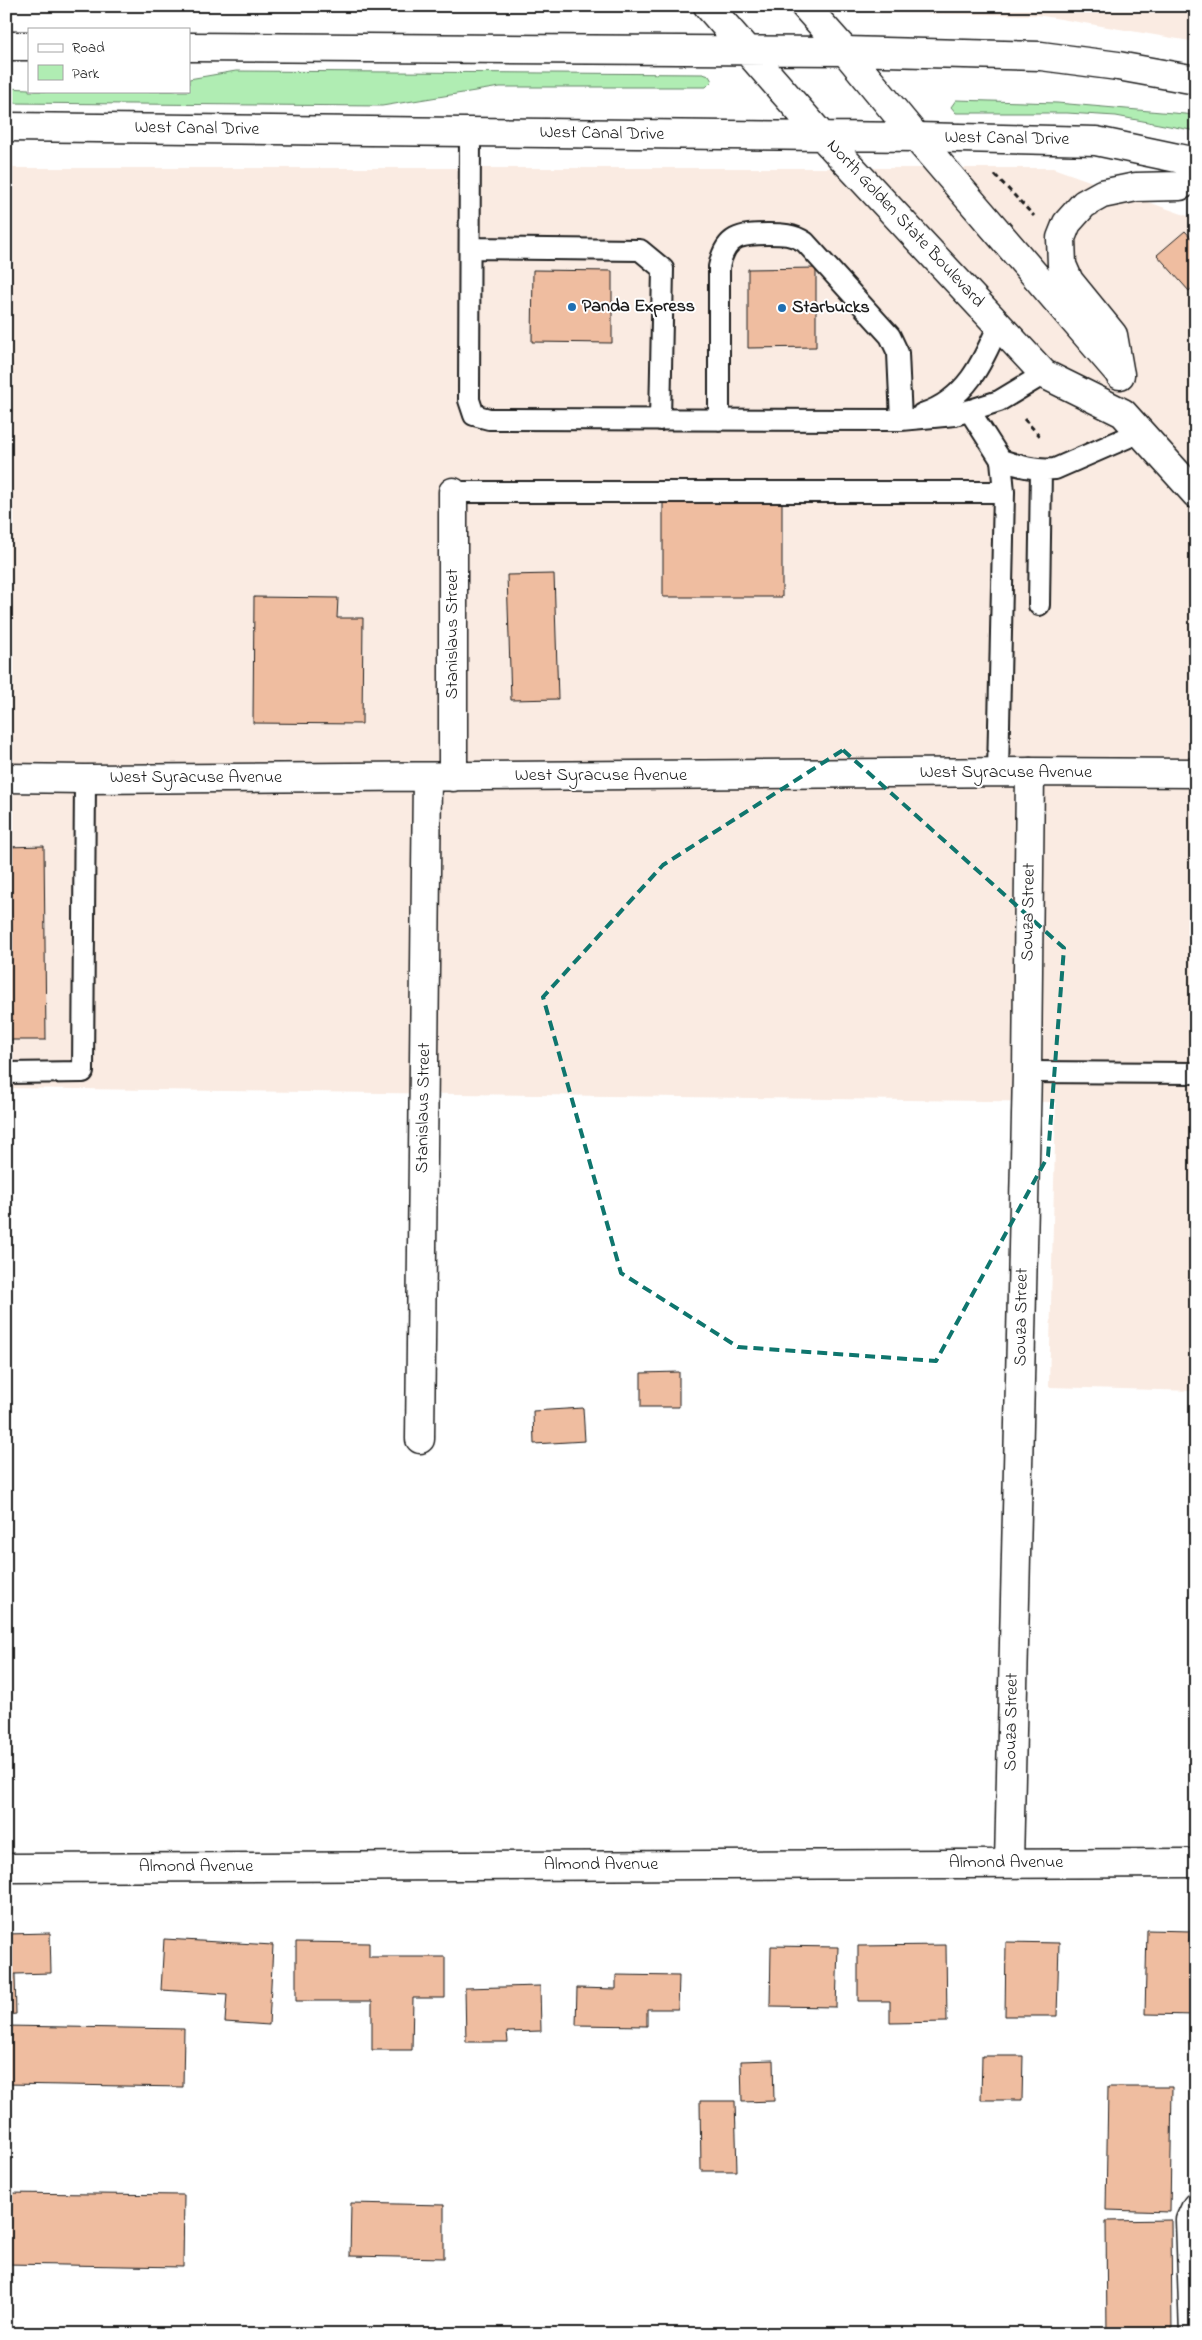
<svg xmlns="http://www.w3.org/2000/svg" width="1202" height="2340" font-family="'Indie Flower',sans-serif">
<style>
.built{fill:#faebe2}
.green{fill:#b0edb3;stroke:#668468}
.building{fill:#efbda0;stroke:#1c1c1c}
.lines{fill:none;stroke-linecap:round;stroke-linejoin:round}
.service-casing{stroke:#1c1c1c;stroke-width:24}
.minor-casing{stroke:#1c1c1c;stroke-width:31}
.tertiary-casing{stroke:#1c1c1c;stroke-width:31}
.secondary-casing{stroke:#1c1c1c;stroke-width:31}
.path{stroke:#1c1c1c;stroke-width:3;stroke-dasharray:5 4;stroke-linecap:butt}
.service{stroke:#fff;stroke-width:20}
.minor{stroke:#fff;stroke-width:28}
.tertiary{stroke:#fff;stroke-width:28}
.secondary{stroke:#fff;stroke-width:28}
.marked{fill:none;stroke:#0f766e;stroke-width:4;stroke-dasharray:10 6;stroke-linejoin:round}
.poi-dot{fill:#1f6fb2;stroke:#fff;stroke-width:2}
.labels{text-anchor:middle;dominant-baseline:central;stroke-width:4;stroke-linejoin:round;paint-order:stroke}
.street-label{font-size:18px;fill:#1c1c1c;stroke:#fff}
.poi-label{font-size:18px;font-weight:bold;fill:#1c1c1c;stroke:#fff;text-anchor:start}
</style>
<rect width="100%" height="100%" fill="#fff"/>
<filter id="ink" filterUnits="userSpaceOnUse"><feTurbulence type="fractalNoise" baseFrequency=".02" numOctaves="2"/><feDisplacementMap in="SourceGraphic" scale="10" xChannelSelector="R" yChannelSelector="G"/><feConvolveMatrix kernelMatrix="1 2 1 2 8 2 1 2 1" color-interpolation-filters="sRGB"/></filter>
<g filter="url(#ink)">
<path class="built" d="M850,6H1196V42L1037,15L877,13L856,10Z
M6,168H1053L1196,219V1391L1049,1387L1056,1102L6,1088Z"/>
<path class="green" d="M236,71L703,74L709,76L712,81L706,87H500L382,106L6,103V88L29,89V91H189V79Z
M956,100L1057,103L1196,115V131L1116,116L1067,113H956L951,107Z"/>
<path class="building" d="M1185,231L1196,243V284L1189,291L1157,255Z
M816,268V347L748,348V269Z
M533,270L612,271V343L532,342Z
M663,500H782V597H663Z
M554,574L558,699L511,700L507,575Z
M254,597L338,598L337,618H363L362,724L253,723Z
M44,846L46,1040H6V847Z
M679,1372V1407H641V1373Z
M583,1408L585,1441L534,1444L533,1411Z
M1147,1930L1190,1931L1189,1945H1196V2015L1145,2014Z
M50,1933L51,1973L15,1974L16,2014L6,2015V1934Z
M164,1939L273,1945L269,2025L225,2022L227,1994L161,1990Z
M296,1942L369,1943V1957H445V1998H413L412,2050H372V2001H296Z
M1006,1942L1059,1943L1057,2016H1005Z
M946,1945L947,2022L890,2023V2001H858V1946Z
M771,1946L838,1947L836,2007L770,2006Z
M616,1975L679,1976L678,2009H647V2026L576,2025L577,1988L616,1989Z
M540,1986L541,2031L507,2032L508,2042H466L465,1988Z
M6,2026L184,2029L183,2087L6,2084Z
M982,2056H1023L1022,2100H981Z
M773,2060L774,2101L742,2102L741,2061Z
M1108,2087H1172L1170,2212L1106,2210Z
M700,2101H735L737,2171H701Z
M6,2193L184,2195L183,2267L6,2264Z
M351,2203L444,2205V2258L350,2256Z
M1171,2220L1172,2334H1107L1106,2221Z
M6,2330L175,2332V2334H6Z"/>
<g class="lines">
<defs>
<path id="service" d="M470,132L469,400L474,415L489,419L901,420L955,415L999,401L1044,374
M470,248L640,250L663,269L660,420
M969,410L1001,460L1004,492L998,773
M922,414C966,400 983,362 999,324
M719,420V267C725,236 740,234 768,234C782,234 793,234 805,242L890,336L898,353L901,420
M1001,460C1020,466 1036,471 1055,469L1140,432
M453,492H1004
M1039,605L1041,470
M1027,1072L1196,1073
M6,1073L83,1072L85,779"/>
<path id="minor" d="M453,777V492
M6,778L85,779L1030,772L1196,773
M420,1439L427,777
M1009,1863L1027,1072L1030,772
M6,1868L1196,1863
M1194,2334L1190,2220L1196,2207"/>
<path id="tertiary" d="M845,51L1041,56L1118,66L1196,80
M916,137L1096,141L1196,162"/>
<path id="secondary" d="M708,6L822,136L1044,374L1123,413L1196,494
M805,6L845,51L916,137L1120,374
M6,46H29
M189,47L845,51
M6,127L916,137
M1120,375L1113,335L1069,281L1062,265L1061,238L1067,223L1084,204L1102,194L1136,187L1180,186L1196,176"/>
</defs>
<use href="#service" class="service-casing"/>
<use href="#minor" class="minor-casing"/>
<use href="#tertiary" class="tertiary-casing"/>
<use href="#secondary" class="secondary-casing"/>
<path class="path" d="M995,175L1034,216
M1024,419L1042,438"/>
<use href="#service" class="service"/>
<use href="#minor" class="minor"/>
<use href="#tertiary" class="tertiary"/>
<use href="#secondary" class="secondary"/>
</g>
</g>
<path class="marked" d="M843,750L1064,948L1048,1156L936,1361L738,1347L621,1273L543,997L663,865Z"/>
<g class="poi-dot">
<circle cx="572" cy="307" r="5"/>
<circle cx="782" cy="308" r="5"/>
</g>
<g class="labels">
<g class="street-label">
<text transform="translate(197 129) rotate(1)">West Canal Drive</text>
<text transform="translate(602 134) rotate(1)">West Canal Drive</text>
<text transform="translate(1007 139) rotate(1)">West Canal Drive</text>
<text transform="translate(905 224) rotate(47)">North Golden State Boulevard</text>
<text transform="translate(453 634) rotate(-90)">Stanislaus Street</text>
<text x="1006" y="773">West Syracuse Avenue</text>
<text x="601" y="776">West Syracuse Avenue</text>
<text x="196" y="778">West Syracuse Avenue</text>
<text transform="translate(1029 912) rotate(-89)">Souza Street</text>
<text transform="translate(424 1108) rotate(-89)">Stanislaus Street</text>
<text transform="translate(1022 1317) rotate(-89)">Souza Street</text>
<text transform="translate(1012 1722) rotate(-89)">Souza Street</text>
<text x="1006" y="1863">Almond Avenue</text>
<text x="601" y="1865">Almond Avenue</text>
<text x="196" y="1867">Almond Avenue</text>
</g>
<g class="poi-label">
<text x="582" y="307">Panda Express</text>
<text x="792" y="308">Starbucks</text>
</g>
</g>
<rect width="1202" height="2340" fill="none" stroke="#fff" stroke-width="25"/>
<rect x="12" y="12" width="1177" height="2315" fill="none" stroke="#1c1c1c" stroke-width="2" filter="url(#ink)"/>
<rect x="28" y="28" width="162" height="65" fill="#ffffff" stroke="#a4a4a4"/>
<rect x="38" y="44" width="25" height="8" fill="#ffffff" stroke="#a4a4a4"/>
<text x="72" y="52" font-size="15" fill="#1c1c1c">Road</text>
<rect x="38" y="65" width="25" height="15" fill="#b0edb3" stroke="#a4a4a4"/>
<text x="72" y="78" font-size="15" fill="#1c1c1c">Park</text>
</svg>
